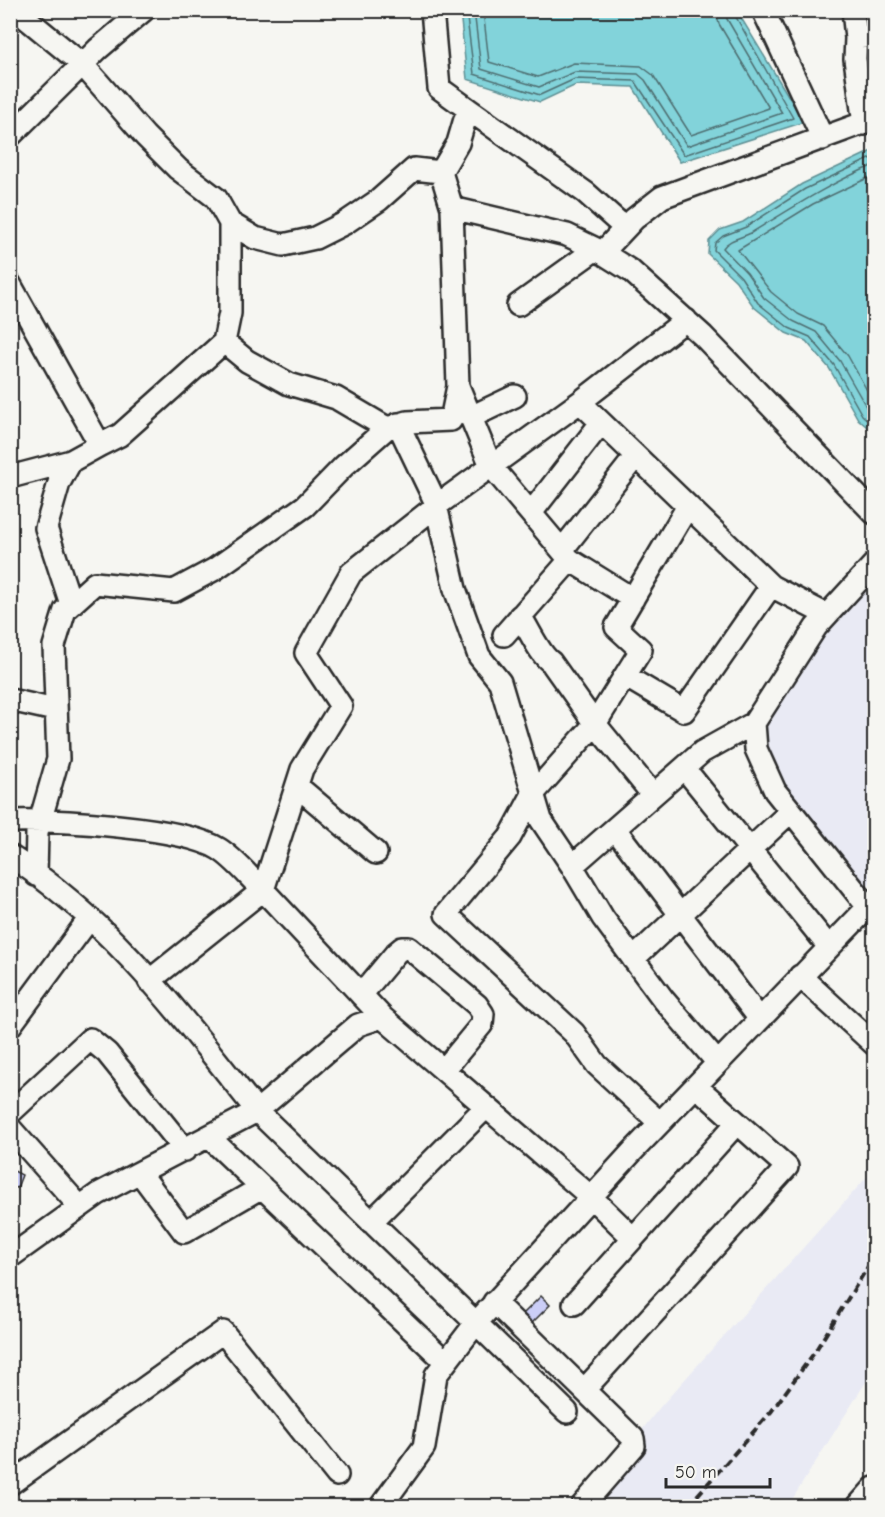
<svg xmlns="http://www.w3.org/2000/svg" width="885" height="1517" font-family="'Comic Neue',sans-serif">
<style>
.built{fill:#e9eaf4}
.water{fill:#82d3da;stroke:#5f9094;stroke-width:1.5}
.lines{fill:none;stroke-linecap:round;stroke-linejoin:round}
.shore{stroke:#4e6e71;stroke-width:1.5}
.building{fill:#cbcef7;stroke:#2b2b2b;stroke-width:1.5}
.minor-casing{stroke:#2b2b2b;stroke-width:26}
.minor{stroke:#f6f6f2;stroke-width:21}
.rail{stroke:#2b2b2b;stroke-width:4;stroke-dasharray:9 4.5;stroke-linecap:butt}
</style>
<rect width="100%" height="100%" fill="#f6f6f2"/>
<filter id="ink" filterUnits="userSpaceOnUse"><feTurbulence type="fractalNoise" baseFrequency=".0167" numOctaves="2"/><feDisplacementMap in="SourceGraphic" scale="12" xChannelSelector="R" yChannelSelector="G"/><feConvolveMatrix kernelMatrix="1 2 1 2 8 2 1 2 1" color-interpolation-filters="sRGB"/></filter>
<g filter="url(#ink)">
<path class="built" d="M874,570V879L864,890L787,791L760,750L758,725L820,628Z
M874,1169V1369L788,1506H581L661,1406Z"/>
<path class="water" d="M460,11H737L804,122L680,162L633,87L576,85L540,102L467,79Z
M874,150V433L858,419L829,368L806,341L786,333L754,307L736,281L708,254L709,241L720,230L743,222L802,184Z"/>
<g class="lines">
<path class="shore" d="M466,10L474,74L540,95L575,79L635,81L684,155L793,118L732,10
M474,10L481,69L539,87L575,72L638,74L645,80L687,146L782,113L727,19L725,10
M483,10L489,62L538,77L574,63L641,66L653,75L691,135L769,108L719,24L716,10
M874,157L805,189L746,227L723,236L715,243L714,250L741,277L758,303L789,328L810,337L834,365L862,415L874,426
M874,165C830,183 792,208 751,233C741,238 729,239 723,248L747,273L764,298L793,321L816,332L840,361L868,410L874,416
M874,175L813,204L738,250L771,292L798,314L823,326L848,356L874,403"/>
</g>
<path class="building" d="M10,1137L23,1158L15,1154L10,1167Z
M10,1169L22,1175L17,1188L10,1187Z
M541,1296L550,1305L526,1329L517,1320Z"/>
<g class="lines">
<defs>
<path id="minor" d="M16,10L83,65L145,136L178,169L216,198L230,223L255,238L283,245L315,238L345,223L379,200L414,169L441,172
M432,10L439,88L468,109L458,143L441,172L452,208
M763,10L823,139
M853,10L856,38
M468,109L586,193L625,228
M864,124L855,59L856,38L874,36
M10,136L98,49L144,10
M602,253L634,219L662,197L874,119
M10,284L100,445L120,435L224,342L247,361L289,384L336,398L387,428
M518,305L596,249
M224,342L230,313V223
M458,386L491,466L570,560L504,635
M580,402L686,320
M459,411L471,417L515,396
M398,424L435,501L455,589L479,656L500,682L541,820L572,866L603,918L663,999L717,1062
M10,477L71,461
M531,513L601,423
M562,550L636,456
M570,560L633,599
M71,604L46,528L59,483L71,461L100,445
M827,615L874,564
M520,616C529,629 540,655 551,662L595,724L653,795
M625,676L684,711L771,586
M10,700L55,710
M684,768L829,947
M297,786L376,853
M10,821C56,820 182,826 219,849C235,859 249,877 263,890L149,981
M615,829L759,1018
M10,856C110,919 184,1020 257,1111L358,1025L382,1017L591,1197L633,1238
M572,866L702,752L754,723
M36,875L37,832L58,759L54,646L65,610L95,583L174,591L215,569L305,506L344,466L387,428L407,422L451,420L458,386L452,208L567,235L596,249L631,271L703,336L874,513
M633,959L791,811
M800,976L874,1044
M361,995L396,953L402,948H409L477,1005L483,1014L482,1024L444,1070
M382,1017L263,890L302,769L341,706L306,653L351,573L436,506L580,402L771,586L827,615L816,627L754,723L756,749L775,791L868,907
M10,1026L89,919
M10,1113L90,1039L107,1053L185,1150
M660,1123L597,1065L574,1033L446,914L510,837L533,794L595,724L641,650L616,627L688,506
M10,1128L80,1207
M209,1137L446,1362
M140,1173L184,1232L262,1187
M371,1222L486,1107
M10,1257L98,1194L257,1111L476,1323L632,1152L874,901
M494,1302L633,1438L634,1446L582,1506
M574,1304L736,1124
M585,1389L787,1167L696,1086
M10,1484L223,1332L337,1475
M381,1506L424,1447L436,1375L476,1323L567,1412
M858,1506L874,1488"/>
</defs>
<use href="#minor" class="minor-casing"/>
<use href="#minor" class="minor"/>
<path class="rail" d="M688,1506L771,1412L814,1353L874,1257"/>
</g>
</g>
<rect width="885" height="1517" fill="none" stroke="#f6f6f2" stroke-width="36"/>
<rect x="18" y="18" width="849" height="1481" fill="none" stroke="#2b2b2b" stroke-width="2" filter="url(#ink)"/>
<path d="M666 1478v9h104v-9" fill="none" stroke="#2b2b2b" stroke-width="3"/>
<text x="675" y="1478" font-size="18" fill="#2b2b2b" stroke="#f6f6f2" stroke-width="4.5" paint-order="stroke">50 m</text>
</svg>
